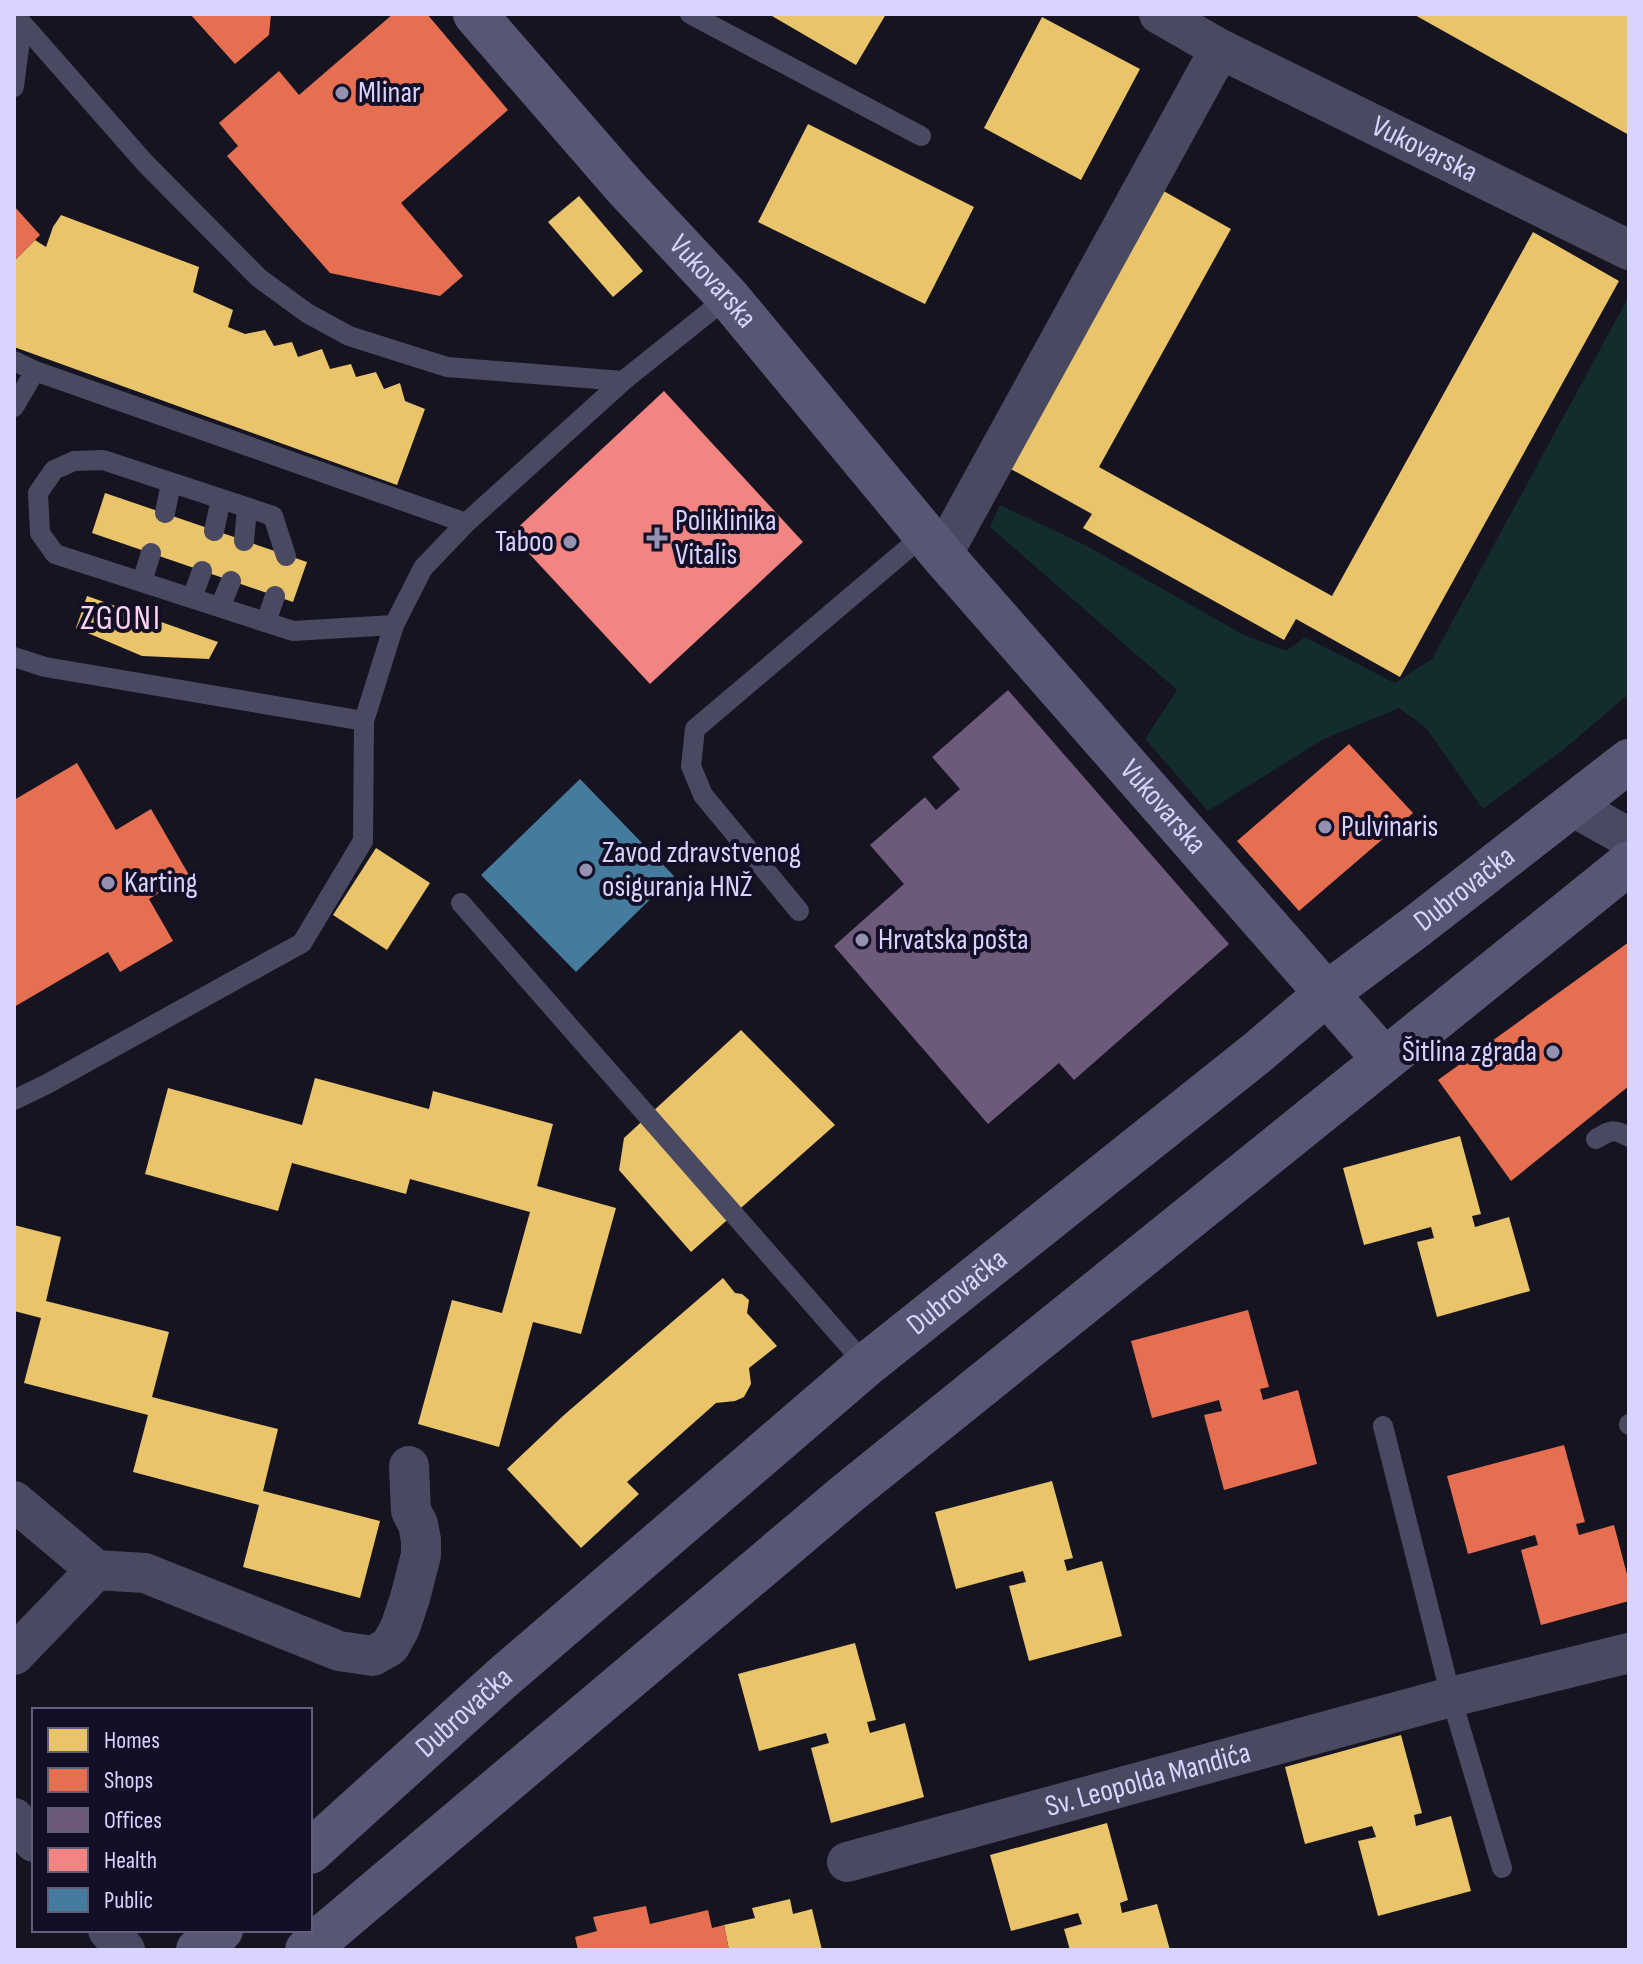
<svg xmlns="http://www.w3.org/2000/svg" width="1643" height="1964" font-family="'Sofia Sans Condensed',sans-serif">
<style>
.green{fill:#132c2d}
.homes{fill:#e9c46a}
.shops{fill:#e76f51}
.offices{fill:#6d597a}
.health{fill:#f28482}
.public{fill:#457b9d}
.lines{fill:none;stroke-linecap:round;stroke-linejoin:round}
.lane{stroke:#4a4962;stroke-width:20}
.street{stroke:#4a4962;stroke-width:40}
.secondary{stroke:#575674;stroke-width:44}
.poi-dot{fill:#9591b1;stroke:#130f26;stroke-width:3}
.labels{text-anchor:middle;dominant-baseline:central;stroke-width:8;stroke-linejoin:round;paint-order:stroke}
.poi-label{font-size:30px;fill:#d9d4ff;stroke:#130f26;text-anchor:start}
.street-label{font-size:30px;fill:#d9d4ff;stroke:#130f26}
.quarter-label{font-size:34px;letter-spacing:2px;fill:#ffd6f0;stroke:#130f26}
</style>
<rect width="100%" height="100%" fill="#161421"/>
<path class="green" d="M1629,296V694L1563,750L1483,809L1426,728L1399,708L1322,740L1208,811L1145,739L1177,690L990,527L1000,505L1085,545L1244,635L1286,651L1305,637L1395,683L1432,659Z"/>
<path class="homes" d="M773,14H886L856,65L772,16Z
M1413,14H1629V135Z
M1042,17L1140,69L1081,180L984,128Z
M808,124L974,207L925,304L758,222Z
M1153,185L1231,229L1099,467L1332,596L1533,232L1619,281L1400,677L1296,619L1284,640L1083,528L1092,514L1000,463Z
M579,196L643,271L613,297L548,222Z
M61,215L199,267L193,292L233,310L228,327L245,334L265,330L274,346L292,342L298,357L322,349L330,369L351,364L356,377L376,372L384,389L400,383L405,401L425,409L397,485L14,347V261L35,240L46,247L53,227Z
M105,493L307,562L293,602L92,533Z
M87,596L147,617L218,642L209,659L142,656L76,628Z
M376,848L430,883L387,950L333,915Z
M741,1030L835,1125L691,1252L619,1170L624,1138Z
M315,1078L429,1109L433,1091L553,1124L537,1186L616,1208L581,1334L533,1322L499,1447L418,1424L452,1300L502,1313L530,1212L410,1179L406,1194L292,1163L278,1211L145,1174L168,1088L302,1125Z
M1460,1136L1481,1214L1472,1216L1475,1227L1509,1217L1530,1291L1437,1317L1417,1242L1434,1238L1431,1227L1364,1245L1343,1168Z
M14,1225L61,1237L46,1301L169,1332L152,1397L278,1429L263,1491L380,1521L360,1598L243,1567L259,1505L133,1472L148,1415L24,1383L41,1318L14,1311Z
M723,1278L735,1293L742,1294L749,1300L747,1313L777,1346L749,1368L751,1384L744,1397L735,1401L716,1403L627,1482L639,1494L581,1548L507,1469L564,1415Z
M1052,1481L1073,1558L1064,1560L1067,1571L1102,1561L1122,1636L1029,1661L1009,1586L1026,1582L1023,1571L956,1589L935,1512Z
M855,1643L876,1720L867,1722L870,1733L905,1723L924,1797L831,1823L811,1748L829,1743L826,1733L759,1751L738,1674Z
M1401,1735L1422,1813L1414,1815L1416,1826L1451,1816L1471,1891L1378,1916L1358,1841L1376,1837L1372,1826L1305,1844L1285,1767Z
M1107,1823L1128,1900L1120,1903L1122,1913L1157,1904L1170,1950H1070L1064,1929L1082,1924L1078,1913L1011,1931L990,1855Z
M790,1899L793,1914L812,1909L822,1950H729L724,1925L755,1918L752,1908Z"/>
<path class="shops" d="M190,14H271L269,35L235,64Z
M393,14H427L508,110L401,203L463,276L440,296L330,273L227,156L238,146L219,123L279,71L299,95Z
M14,206L40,235L14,261Z
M1349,744L1413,813L1299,911L1237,841Z
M77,763L116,830L151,809L189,875L149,899L173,941L120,972L108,952L14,1007V800Z
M1629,942V1086L1511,1181L1438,1080Z
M1248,1310L1269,1387L1260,1389L1263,1400L1298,1390L1317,1464L1224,1490L1204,1415L1222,1411L1219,1400L1152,1418L1131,1341Z
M1564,1445L1585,1522L1576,1524L1579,1535L1614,1525L1629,1582V1601L1541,1625L1521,1550L1538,1545L1535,1535L1468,1554L1447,1476Z
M646,1906L650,1924L708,1910L712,1928L724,1925L729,1950H578L575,1937L597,1931L593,1917Z"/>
<path class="offices" d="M1008,690L1229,944L1074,1080L1059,1063L988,1124L834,946L904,884L870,845L925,797L936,810L960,789L932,757Z"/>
<path class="health" d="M664,391L803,542L650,684L511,534Z"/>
<path class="public" d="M580,779L674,876L576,972L481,875Z"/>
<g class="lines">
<path class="lane" d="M14,14L145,163L259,278L307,313L349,336L447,367L623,381
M690,14L921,136
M14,87L22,24
M14,361L35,371L466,523
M14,407L35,371
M165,513L171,483
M214,531L221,499
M244,541L247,508
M286,556L273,516L103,460L74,461L54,470L38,493L40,533L55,554L293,631L394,625
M142,582L151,553
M192,598L202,571
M220,607L231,581
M266,622L275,596
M14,657L45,667L364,721
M461,903L866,1365
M799,911L703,795L691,766L695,729L925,534
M14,1100L47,1084L302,943L363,841L364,721L394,625L423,568L466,523L623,381L728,297
M1596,1139C1611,1130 1613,1128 1629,1137
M1629,1424V1425
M1383,1426L1451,1697L1502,1868"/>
<g class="street">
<path id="s1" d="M1159,14L1220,49L1629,250"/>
<path d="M942,555L1220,49"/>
<path d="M1572,806L1629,838"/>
<path d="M14,1501L96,1570"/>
<path d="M14,1655L96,1570L145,1573L339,1651L373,1656L390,1646L400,1628L410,1598L421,1555V1540L418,1524L411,1511L409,1466"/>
<path d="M14,1818L34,1842"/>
<path id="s2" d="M847,1862L1451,1697L1629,1653"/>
<path d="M108,1930L125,1950"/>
</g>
<g class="secondary">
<path id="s3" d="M475,14L626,188L728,297L942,555L1384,1059"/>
<path id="s4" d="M310,1852L500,1680L866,1365L1258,1052L1326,994L1417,926L1629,761"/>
<path d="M198,1950L221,1930"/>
<path d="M307,1950L848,1493L1629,863"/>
</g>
</g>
<g class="poi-dot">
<circle cx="342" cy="93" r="8"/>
<path d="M653 526h8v8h8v8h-8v8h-8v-8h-8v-8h8z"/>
<circle cx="570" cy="542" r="8"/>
<circle cx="1325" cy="827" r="8"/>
<circle cx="586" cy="870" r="8"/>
<circle cx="108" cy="883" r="8"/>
<circle cx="862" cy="940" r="8"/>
<circle cx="1553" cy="1052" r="8"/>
</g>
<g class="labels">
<g class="poi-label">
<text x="358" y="93">Mlinar</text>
<text x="675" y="521">Poliklinika<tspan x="675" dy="34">Vitalis</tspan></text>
<text x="554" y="542" text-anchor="end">Taboo</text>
<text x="1341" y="827">Pulvinaris</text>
<text x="602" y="853">Zavod zdravstvenog<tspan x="602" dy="34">osiguranja HNŽ</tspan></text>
<text x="124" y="883">Karting</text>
<text x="878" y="940">Hrvatska pošta</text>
<text x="1537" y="1052" text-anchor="end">Šitlina zgrada</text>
</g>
<g class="street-label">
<text stroke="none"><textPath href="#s1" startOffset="298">Vukovarska</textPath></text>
<text stroke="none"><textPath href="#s3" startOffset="358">Vukovarska</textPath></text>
<text stroke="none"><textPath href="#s3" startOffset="1050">Vukovarska</textPath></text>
<text stroke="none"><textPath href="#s4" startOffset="1504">Dubrovačka</textPath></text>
<text stroke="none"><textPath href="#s4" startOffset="856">Dubrovačka</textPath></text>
<text stroke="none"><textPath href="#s4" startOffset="208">Dubrovačka</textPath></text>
<text stroke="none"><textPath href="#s2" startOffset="312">Sv. Leopolda Mandića</textPath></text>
</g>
<g class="quarter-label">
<text x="121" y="618">ZGONI</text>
</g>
</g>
<rect width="1643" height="1964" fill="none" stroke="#d9d4ff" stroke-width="32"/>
<rect x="32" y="1708" width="280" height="224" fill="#130f26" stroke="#625e7d" stroke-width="2"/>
<rect x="48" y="1728" width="40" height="24" fill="#e9c46a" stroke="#625e7d" stroke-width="2"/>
<text x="104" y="1748" font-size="24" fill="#d9d4ff">Homes</text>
<rect x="48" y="1768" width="40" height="24" fill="#e76f51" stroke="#625e7d" stroke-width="2"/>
<text x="104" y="1788" font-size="24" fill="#d9d4ff">Shops</text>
<rect x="48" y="1808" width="40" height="24" fill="#6d597a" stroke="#625e7d" stroke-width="2"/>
<text x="104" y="1828" font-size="24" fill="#d9d4ff">Offices</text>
<rect x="48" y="1848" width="40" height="24" fill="#f28482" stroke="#625e7d" stroke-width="2"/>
<text x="104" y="1868" font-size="24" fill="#d9d4ff">Health</text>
<rect x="48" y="1888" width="40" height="24" fill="#457b9d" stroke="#625e7d" stroke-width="2"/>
<text x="104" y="1908" font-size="24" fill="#d9d4ff">Public</text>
</svg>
